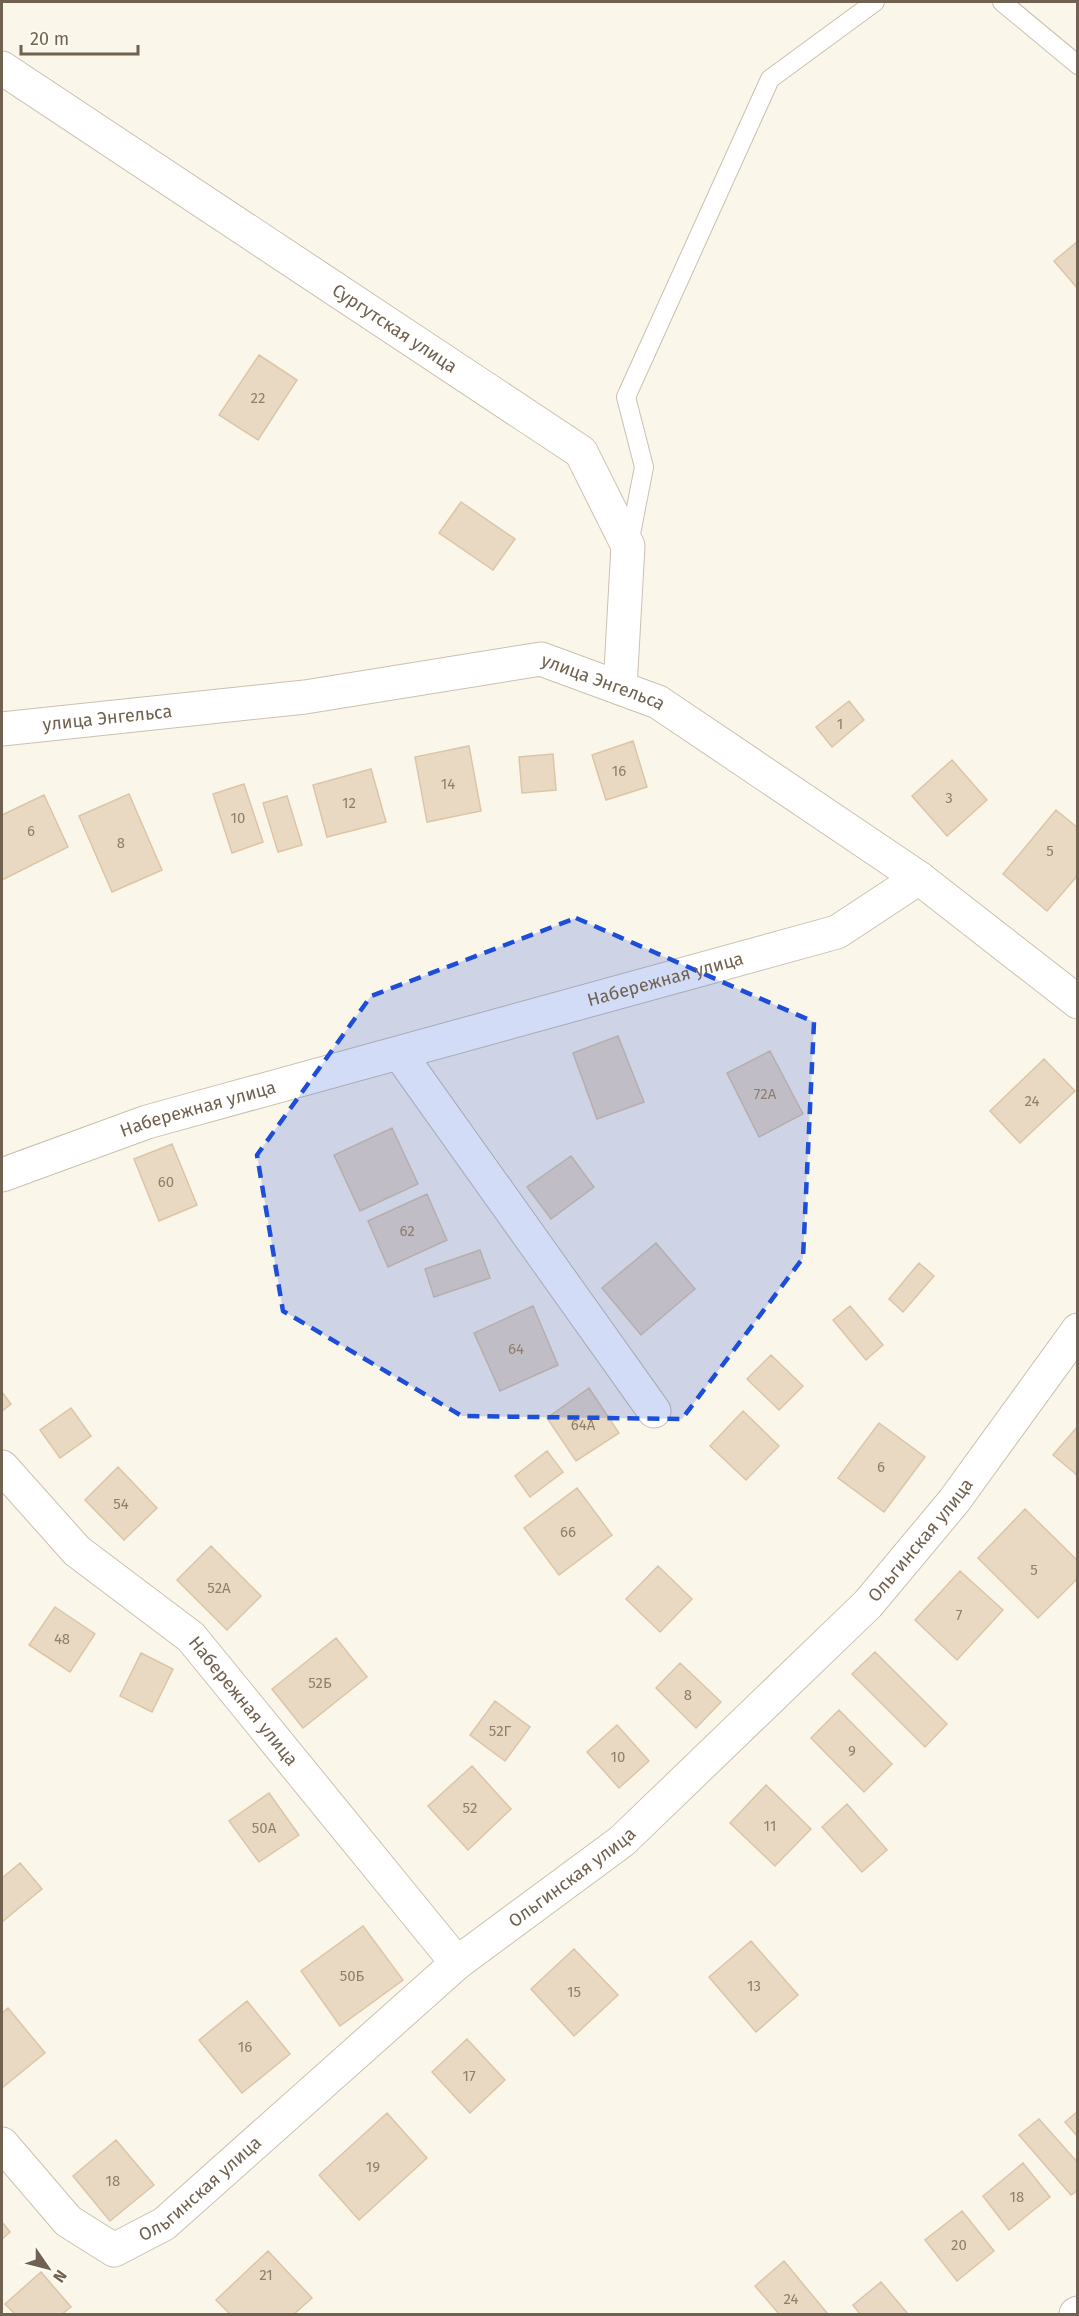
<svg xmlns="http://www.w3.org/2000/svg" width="1079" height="2316" viewBox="0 0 1079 2316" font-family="'Fira Sans',sans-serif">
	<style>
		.building { fill: #ead9c2; stroke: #dcc5a6; stroke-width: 1.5 }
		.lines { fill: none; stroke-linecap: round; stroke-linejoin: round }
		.service-casing { stroke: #cbc0b0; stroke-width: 20 }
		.minor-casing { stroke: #cbc0b0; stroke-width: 35 }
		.service { stroke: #fff; stroke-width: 18 }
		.minor { stroke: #fff; stroke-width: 33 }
		.marked { fill: #1d4ed8; fill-opacity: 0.2; stroke: #1d4ed8; stroke-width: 4.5; stroke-dasharray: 12 8; stroke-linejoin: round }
		.labels { text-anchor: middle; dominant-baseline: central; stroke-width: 6; stroke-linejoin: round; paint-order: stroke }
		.number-label { font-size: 15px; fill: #8f7f6c }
		.street-label { font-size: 18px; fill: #716150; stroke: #fdfaef }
	</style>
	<rect width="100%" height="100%" fill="#faf6e9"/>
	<path class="building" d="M1078,241v48l-24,-28z
		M259,355l38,25 -39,60 -39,-25z
		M461,502l54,37 -22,31 -54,-37z
		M849,701l15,19 -32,27 -16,-20z
		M633,741l14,46 -41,13 -14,-45z
		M469,746l12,65 -54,11 -12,-65z
		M553,754l3,36 -34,3 -3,-36z
		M952,760l35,40 -40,36 -35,-40z
		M371,769l15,53 -59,15 -14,-52z
		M244,784l19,58 -31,11 -19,-59z
		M129,794l33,76 -50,22 -33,-76z
		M44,795l24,52 -66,33v-65z
		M287,796l15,49 -24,7 -15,-49z
		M1056,810l22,18v47l-31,36 -44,-37z
		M618,1036l26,66 -47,17 -24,-66z
		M770,1051l33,63 -44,23 -32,-64z
		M1044,1059l31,32 -55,52 -30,-32z
		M392,1128l26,56 -58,27 -26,-56z
		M172,1144l25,61 -38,16 -25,-62z
		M571,1156l23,31 -43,32 -24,-32z
		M427,1194l20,46 -59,27 -20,-46z
		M656,1243l39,46 -54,46 -39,-47z
		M480,1250l10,28 -56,19 -9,-28z
		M919,1263l15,13 -31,36 -14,-13z
		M533,1306l25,59 -58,26 -26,-58z
		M850,1306l33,39 -17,15 -33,-40z
		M771,1355l32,31 -24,24 -32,-31z
		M589,1388l30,45 -43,28 -29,-43z
		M2,1392l9,12 -9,7z
		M71,1408l20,28 -31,22 -20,-28z
		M743,1411l36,35 -33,34 -36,-34z
		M879,1423l46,34 -41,55 -46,-34z
		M1078,1426v50l-25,-21z
		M547,1451l16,21 -33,25 -15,-21z
		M118,1467l39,41 -33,32 -39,-40z
		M577,1488l35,47 -53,40 -35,-47z
		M1025,1509l53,52v17l-40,40 -60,-60z
		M211,1546l50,50 -34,34 -50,-50z
		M658,1566l34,33 -32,33 -34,-33z
		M960,1571l43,39 -46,50 -42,-40z
		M55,1607l40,27 -25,38 -41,-27z
		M336,1638l31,39 -64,51 -31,-39z
		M875,1652l72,72 -22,23 -73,-73z
		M141,1653l32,16 -21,43 -32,-16z
		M680,1663l41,39 -25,26 -40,-40z
		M495,1701l35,26 -25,34 -35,-26z
		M839,1710l53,54 -28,28 -53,-54z
		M617,1725l32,36 -30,27 -32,-36z
		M472,1766l39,43 -43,41 -40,-44z
		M766,1785l45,44 -36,37 -45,-43z
		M269,1793l30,42 -40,27 -30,-41z
		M847,1804l40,46 -25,22 -40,-45z
		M20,1863l22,26 -40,33v-44z
		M363,1926l40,54 -63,46 -39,-55z
		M751,1941l47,54 -42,37 -47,-55z
		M574,1949l44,46 -44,41 -43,-47z
		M247,2001l43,53 -48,39 -43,-53z
		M8,2008l37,45 -43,35v-75z
		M467,2039l38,41 -35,33 -38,-41z
		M1078,2111v26l-13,-15z
		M387,2113l40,45 -68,62 -40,-45z
		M1039,2119l39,44v27l-7,5 -52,-60z
		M116,2140l38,45 -44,36 -37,-45z
		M1023,2163l27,34 -41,33 -26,-34z
		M962,2211l32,40 -37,30 -32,-41z
		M2,2222l8,10 -8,7z
		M268,2251l44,47 -18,16h-64l-14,-14z
		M784,2261l43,52 -3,1h-45l-24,-28z
		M41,2272l30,35 -9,7h-47l-10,-10z
		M881,2282l27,32h-48l-7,-9z"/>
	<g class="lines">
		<defs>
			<path id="service" d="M1002,2l76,63
				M629,544l15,-77 -18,-70 144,-318 105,-77"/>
			<g id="minor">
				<path id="s1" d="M2,68l579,384 47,94 -8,142"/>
				<path id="s2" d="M2,729l303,-32 236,-38 117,43 261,176 159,124"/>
				<path d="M399,1053l255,358"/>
				<path id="s3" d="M2,1175l145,-53 690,-190 82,-54"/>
				<path id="s4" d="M2,1467l75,84 114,86 266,326"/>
				<path id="s5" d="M2,2144l66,77 46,29 50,-26 293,-261 165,-122 246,-237 86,-103 124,-171"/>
				<path d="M1076,2314l2,-1"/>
			</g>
		</defs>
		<use href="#service" class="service-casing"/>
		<use href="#minor" class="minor-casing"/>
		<use href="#service" class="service"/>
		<use href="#minor" class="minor"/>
	</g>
	<path class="marked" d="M576,918l238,104 -11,236 -121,161 -220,-3 -179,-105 -26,-156 114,-159z"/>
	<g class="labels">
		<g class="number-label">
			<text x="258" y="398">22</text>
			<text x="840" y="724">1</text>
			<text x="619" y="771">16</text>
			<text x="448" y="784">14</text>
			<text x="949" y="798">3</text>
			<text x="349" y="803">12</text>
			<text x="238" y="818">10</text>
			<text x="31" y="831">6</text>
			<text x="121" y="843">8</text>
			<text x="1050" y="851">5</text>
			<text x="765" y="1094">72А</text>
			<text x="1032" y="1101">24</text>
			<text x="166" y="1182">60</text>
			<text x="407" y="1231">62</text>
			<text x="516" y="1349">64</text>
			<text x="583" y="1425">64А</text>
			<text x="881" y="1467">6</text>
			<text x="121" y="1504">54</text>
			<text x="568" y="1532">66</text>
			<text x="1034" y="1570">5</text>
			<text x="219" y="1588">52А</text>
			<text x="959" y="1615">7</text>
			<text x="62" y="1639">48</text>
			<text x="320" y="1683">52Б</text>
			<text x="688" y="1695">8</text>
			<text x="500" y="1731">52Г</text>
			<text x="852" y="1751">9</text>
			<text x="618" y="1757">10</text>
			<text x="470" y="1808">52</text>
			<text x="770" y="1826">11</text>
			<text x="264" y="1828">50А</text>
			<text x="352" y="1976">50Б</text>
			<text x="754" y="1986">13</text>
			<text x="574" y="1992">15</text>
			<text x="245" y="2047">16</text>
			<text x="469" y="2076">17</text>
			<text x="373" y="2167">19</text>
			<text x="113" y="2181">18</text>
			<text x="1017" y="2197">18</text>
			<text x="959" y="2245">20</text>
			<text x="266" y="2275">21</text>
			<text x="791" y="2299">24</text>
		</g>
		<g class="street-label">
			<text stroke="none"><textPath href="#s1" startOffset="471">Сургутская улица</textPath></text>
			<text stroke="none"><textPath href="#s2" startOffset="610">улица Энгельса</textPath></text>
			<text stroke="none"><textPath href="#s2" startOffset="106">улица Энгельса</textPath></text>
			<text stroke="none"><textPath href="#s3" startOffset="692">Набережная улица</textPath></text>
			<text stroke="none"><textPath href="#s3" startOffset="207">Набережная улица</textPath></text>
			<text stroke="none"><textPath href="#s5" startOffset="1234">Ольгинская улица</textPath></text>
			<text stroke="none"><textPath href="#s4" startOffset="338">Набережная улица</textPath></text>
			<text stroke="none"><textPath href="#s5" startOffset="748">Ольгинская улица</textPath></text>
			<text stroke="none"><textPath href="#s5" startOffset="262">Ольгинская улица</textPath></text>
		</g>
	</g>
	<rect width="1079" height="2316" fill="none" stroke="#716150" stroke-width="6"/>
	<g transform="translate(48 2268) rotate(125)" stroke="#fdfaef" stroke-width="4.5" paint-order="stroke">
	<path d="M0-4.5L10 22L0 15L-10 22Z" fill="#716150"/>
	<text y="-9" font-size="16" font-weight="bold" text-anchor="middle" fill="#716150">N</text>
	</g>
	<path d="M21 45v9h117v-9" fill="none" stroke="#716150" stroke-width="3"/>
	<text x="30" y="45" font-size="18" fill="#716150" stroke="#fdfaef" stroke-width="4.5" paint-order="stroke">20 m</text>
</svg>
